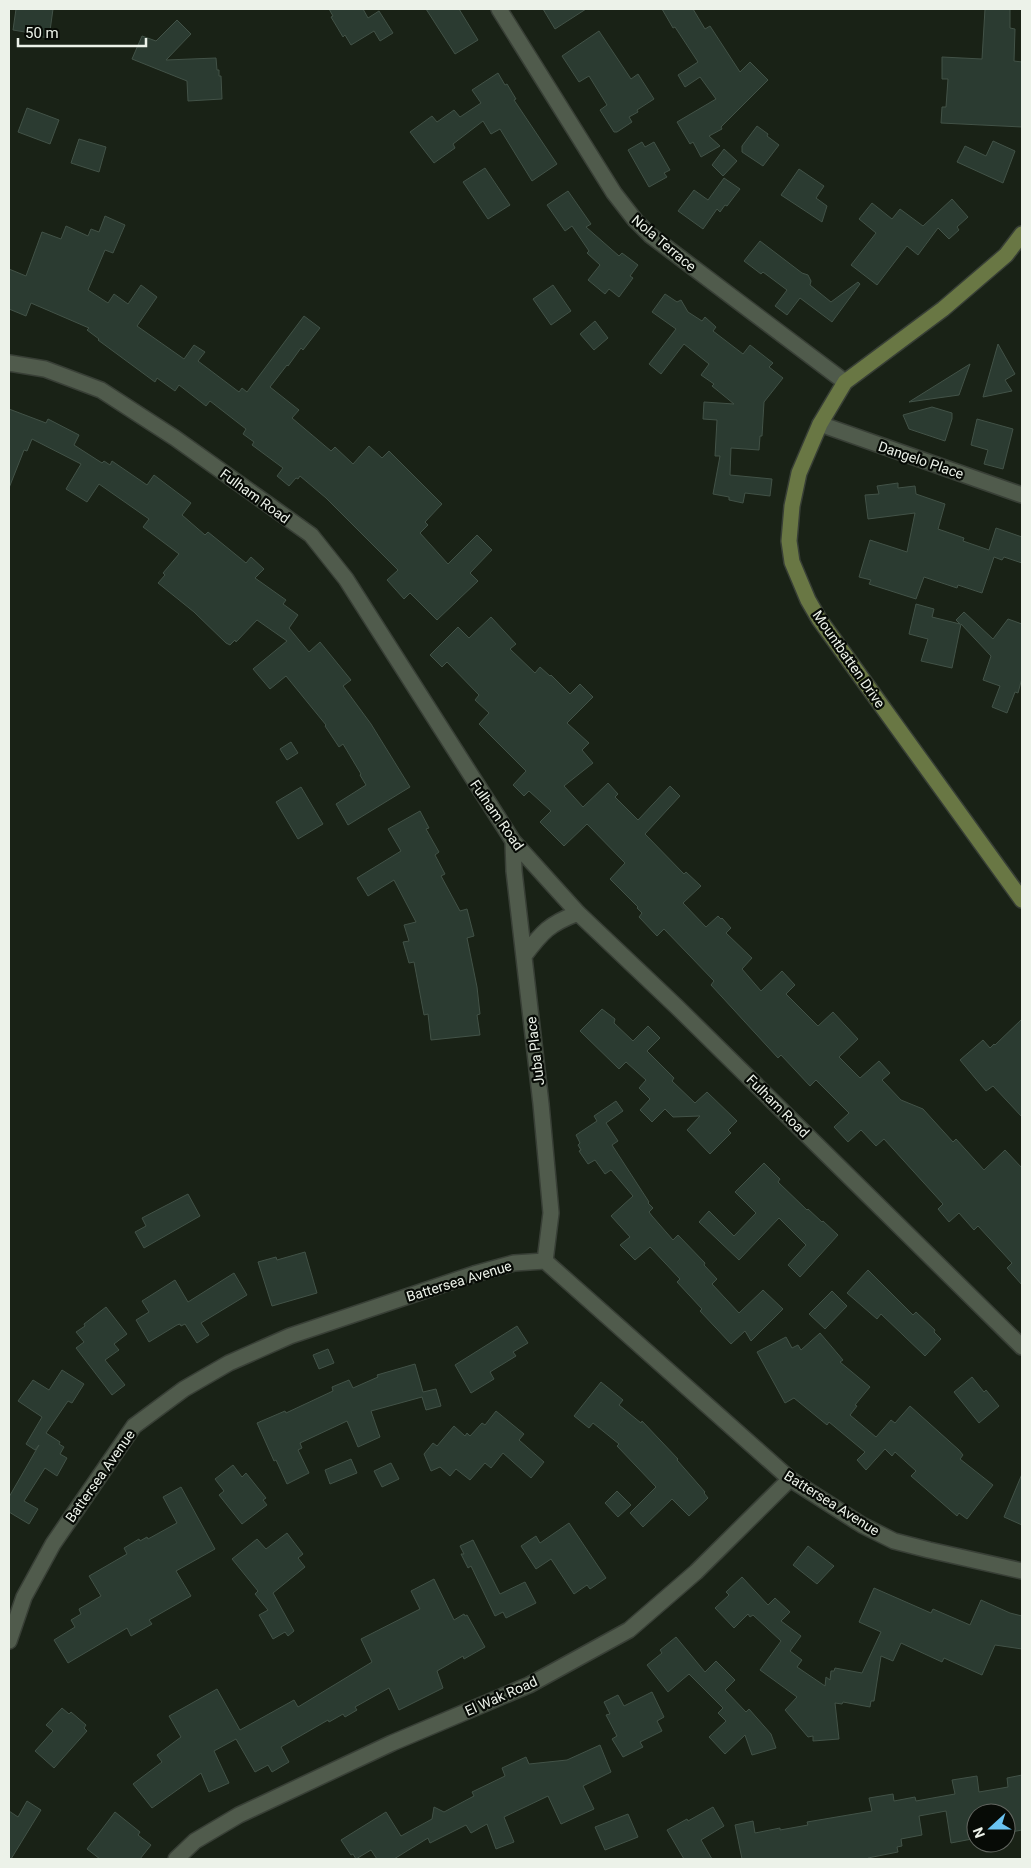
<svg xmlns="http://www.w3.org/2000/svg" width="1031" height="1868" viewBox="0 0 1031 1868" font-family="Roboto,sans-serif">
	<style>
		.building { fill: #2b3b31; stroke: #425247 }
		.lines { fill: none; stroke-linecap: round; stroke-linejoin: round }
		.street-casing { stroke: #383f36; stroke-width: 18 }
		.secondary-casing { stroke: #383f36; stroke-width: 18 }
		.street { stroke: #505b4c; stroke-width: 15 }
		.secondary { stroke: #697744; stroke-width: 15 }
		.labels { text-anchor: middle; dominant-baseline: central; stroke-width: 4.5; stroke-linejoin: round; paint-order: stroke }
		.street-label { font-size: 14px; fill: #ecf2e9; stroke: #070b06 }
	</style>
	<rect width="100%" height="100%" fill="#192216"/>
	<path class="building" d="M16,9h37l-4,29 -24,-4v-2l-12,-2z
		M329,9h34l5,9 11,-7 14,22 -13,8 -6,-10 -23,14 -6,-10 -2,2 -12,-20 2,-1z
		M426,9h33l19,31 -23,14z
		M543,9h43l-31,20z
		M662,9h31l12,20 5,-3 30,46 10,-10 18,18 -47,47 1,2 -13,7 11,10 -19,11 -8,-15 -3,2 -13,-22 39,-23 -16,-22 -15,10 -7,-12 20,-13 -23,-35 -2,1z
		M985,9h25v19l5,1 -1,32 8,1v65l-81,-4 1,-16h4l2,-28h-6v-22l40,2z
		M177,20l14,14 -25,26 50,-2 1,12h2v6h2l1,23 -34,2 -1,-20 -55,-22 10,-23 14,5z
		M599,31l32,48 7,-5 16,25 -17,11 1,2 -9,5 3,5 -15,10h-3l-14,-22 7,-5 -18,-29 -10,6 -17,-26z
		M498,73l7,12 2,-1 9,15 -2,1 43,64 -25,17 -32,-52 -9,5 -8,-13 -30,23 2,4 -21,15 -24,-31 22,-16 5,6 17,-12 6,7 21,-14 -9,-13z
		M27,108l32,12 -9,24 -32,-12z
		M757,126l11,8 -1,2 12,9 -16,21 -21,-14v-6z
		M79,139l27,8 -7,25 -28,-9z
		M993,141l22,10 -12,32 -46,-21 8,-16 21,10z
		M642,142l3,5 9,-5 16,28 -6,3 3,4 -18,10 -21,-37z
		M724,149l13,12 -14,15 -11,-11z
		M485,168l25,37 -22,14 -25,-37z
		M799,169l25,17 -8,12 11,8 -5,16 -41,-27z
		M724,178l16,11 -13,17 -2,-1 -5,7 -3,-3 -14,20 -25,-18 16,-21 14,10z
		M568,191l23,33 -5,3 33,29 3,-3 16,12 -8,11 3,2 -14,19 -10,-8 -4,5 -17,-14 12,-15 -13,-12 2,-2 -17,-25 -7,5 -18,-26z
		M952,199l16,18 -11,10 2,3 -10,9 -11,-11 -20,27 -11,-9 -30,39 -26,-20 25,-32 -17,-14 13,-16 20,16 8,-10 23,17z
		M105,216l20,9 -12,28 -8,-3 -17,40 20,13 6,-9 14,10 13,-19 16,12 -20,29 47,33 10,-14 11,7 -7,9 41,31 3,-4 5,4 57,-76 16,12 -17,22 -2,-2 -13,18 -1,-1 -17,22 29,23 -7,8 39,33 4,-4 18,17 16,-18 13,12 7,-7 53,53 -17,18 3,3 -8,8 28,31 29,-29 15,15 -22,23 8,8 -41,39 -27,-27 -6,6 -17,-19 11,-10 -72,-72 -26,-22 -2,3 -2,-1 -7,8 -12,-10 6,-8 -31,-23 2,-3 -11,-8 3,-5 -36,-28 -4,5 -27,-21 -4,6 -18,-13 -2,4 -57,-42 1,-1 -12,-9 2,-2 -58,-25 -5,13 -17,-7v-40l17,7 16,-44 19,7 5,-13 22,10 3,-7 8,3z
		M760,241l42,32 6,2 3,6 -1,4 21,17 27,-20 2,2 -28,38 -32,-24 -13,17 -12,-9 12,-16 -24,-18 -2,2 -17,-13z
		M553,285l18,26 -20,14 -18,-26z
		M665,294l12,8 4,-2 7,12 14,9 3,-4 11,10 -3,4 30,23 7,-9 23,18 -4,4 14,11 -19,24 -2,34h-2l-1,14 -28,-2 -1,27 42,4 -2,17 -25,-3 -2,10 -14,-3v-3l-16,-3 7,-38h-5l2,-36 -14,-1 1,-17 30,2 -22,-18 2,-2 -13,-9 8,-11 -25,-20 -23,30 -12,-10 27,-35 -24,-17z
		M595,321l13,17 -14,12 -14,-16z
		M998,344l17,30 -10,6 7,11 -29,6z
		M970,364l-11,31 -50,7z
		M932,407l20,6v6l-7,22 -36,-12 -6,-14z
		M9,409l37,14 2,-4 31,16 -5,10 28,18 2,-2 6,4 2,-4 35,24 7,-10 37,28 -9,12 23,20 3,-3 38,31 5,-6 13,12 -9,9 31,22 -3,4 15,11 -9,13 20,24 11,-10 31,38 -8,6 28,38 39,63 -62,38 -12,-21 30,-19 -6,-10 1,-1 -18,-30 -4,3 -14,-21 1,-1 -40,-49 -16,13 -17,-20 34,-28 -30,-21 -21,22 -1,-2 -5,5 -4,-2 -32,-31 -36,-29 7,-8 -2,-2 16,-19 -36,-27 6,-8 -50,-35 -12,18 -21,-13 15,-25 -49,-25 -5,12 -3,-1 -15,38z
		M977,419l36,10 -10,40 -19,-5 4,-14 -17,-5z
		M898,483v5l17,-2 1,8 29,10 -7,25 26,9 -1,3 26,9 7,-22 26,9v26l-18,-6 -2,3 -8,-3 -12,36 -24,-8 -1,3 -33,-11 -8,22 -47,-15 2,-4 -12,-3 11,-37 37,12 8,-39 -47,6 -3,-24 14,-1 -2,-8z
		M916,604l18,5 -2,8 28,7 -4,-4 8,-8 29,27 15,-20 14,5v54l-4,15 -3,-1 -8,21 -15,-6 8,-21 -17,-6 8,-24 -30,-32 -9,44 -31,-7 7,-22 -19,-5z
		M491,617l25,27 -6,5 25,24 5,-6 10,9 1,-1 19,19 10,-10 13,13 -26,26 22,20 -7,7 11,13 -29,23 19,21 25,-24 10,11 -3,3 23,23 32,-34 10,10 -35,38 39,40 2,-2 15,14 -18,17 23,24 12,-11 3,3 1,-1 9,10 -5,5 26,25 -10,11 19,22 21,-20 13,14 -9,9 32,32 15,-14 25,27 -19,18 21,21 19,-17 11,12 -8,7 19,20 22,9 30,33 3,-3 28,31 21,-20 17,18v117l-15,-17 5,-5 -34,-37 -4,4 -15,-17 -10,9 -11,-13 5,-5 -59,-65 -8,7 -15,-16 -13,12 -14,-15 15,-14 -33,-33 -6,6 -29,-31 -3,3 -67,-73 3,-4 -50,-52 -7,7 -18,-19 3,-4 -5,-5 1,-1 -28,-28 15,-16 -38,-39 -23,22 -24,-24 11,-11 -22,-20 -5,5 -11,-11 13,-14 -47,-47 10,-11 -14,-13 4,-5 -32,-33 -5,5 -12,-12 28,-28 11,11z
		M291,742l7,11 -11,7 -7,-11z
		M301,787l22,37 -25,15 -22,-37z
		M420,811l9,17 -3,1 13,23 -4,3 10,19 -4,2 19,35 7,-2 7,27 -7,2 10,49 3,27 -3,1 3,20 -49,5 -3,-26 -4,1 -10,-53 -5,1 -6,-21 6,-1 -5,-16 12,-3 -22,-42 -26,16 -11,-18 44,-27 -13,-22z
		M602,1009l13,10 -1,4 19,18 15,-15 12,12 -13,13 27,27 -2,3 23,22 12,-11 30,29 -9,9 3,3 -21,21 -23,-24 13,-14 -27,1 -8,-8 -13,13 -12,-12 10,-11 -11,-11 7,-8 -20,-18 -7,7 -39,-38z
		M1022,1019v98l-29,-31 -7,5 -26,-31 23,-20 7,8 4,-4 1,1z
		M616,1101l7,10 -17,12 12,18 -6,4 37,57 -1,1 5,5 -4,4 3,4 21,24 5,-5 27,28 -1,2 13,14 -5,5 27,29 24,-23 20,19 -32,32 -6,-10 -14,13 -31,-33 2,-2 -25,-27 3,-3 -30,-32 -15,13 -15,-15 10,-8 -19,-21 22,-20 -22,-26 -6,4 -10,-14 -7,4 -9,-13 2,-1 -3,-5 2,-2 -4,-8 21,-14 -3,-5z
		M764,1163l16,16 -2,3 29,28 1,-1 14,13 1,-1 15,14 -38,42 -12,-12 18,-20 -27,-27 -40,42 -40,-38 10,-11 25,25 22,-23 -21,-21z
		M188,1194l12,22 -56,32 -9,-16 11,-6 -4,-8z
		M305,1252l12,41 -45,13 -14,-44 18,-5 1,3z
		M868,1270l45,45 3,-3 19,18 -1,2 7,7 -16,17 -44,-42 -4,5 -30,-26z
		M234,1273l13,22 -46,28 8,12 -12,8 -12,-19 -4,2 -1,-2 -3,1 -28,17 -13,-22 13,-8 -7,-11 33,-21 13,22z
		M832,1291l15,15 -22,23 -16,-15z
		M106,1307l21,27 -13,10 5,6 -14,10 20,25 -13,10 -36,-47 8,-6 -8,-10 9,-6 -1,-2z
		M517,1326l11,17 -15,9 3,4 -26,16 4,7 -23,14 -16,-28z
		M820,1333l23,27 -3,2 30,25 -15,18 2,1 -7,9 26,22 15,-17 4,3 15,-17 49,44 4,5 -3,4 33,26 -26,34 -8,-6 -2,3 -46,-40 5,-5 -21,-19 -3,4 -7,-7 -19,21 -9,-10 8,-8 -36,-30 -2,3 -33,-27 -9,5 -28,-51 29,-15 6,11 6,-3 3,5z
		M328,1349l6,14 -15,6 -6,-14z
		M415,1364l8,28 13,-3 5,17 -15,4 -4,-13 -51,14 9,26 -22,10 -11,-26 -47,22 2,5 -4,2 11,23 -22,11 -11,-24 -2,1 -17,-38 28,-12 1,2 47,-22 -1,-4 17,-7 4,8 25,-11 -1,-2z
		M62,1370l22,14 -12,19 -4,-2 -22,32 14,9 -1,2 5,3 -4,7 7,4 -10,18 -12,-8 -21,33 14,8 -9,15 -20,-12v-15l30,-52 -4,5 -9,-6 16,-27 -24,-16 15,-21 16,10z
		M972,1377l12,15 2,-2 13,16 -20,17 -25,-31z
		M601,1382l22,18 -4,5 22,18 1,-2 36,38 -1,1 28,32 -1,1 4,5 -19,18 -17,-17 -29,28 -13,-14 26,-26 -39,-41 2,-2 -26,-21 -4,5 -15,-12z
		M496,1411l28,23 -5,6 25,22 -13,16 -28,-25 -12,15 -6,-5 -15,17 -14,-11 -6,7 -10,-9 -9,4 -7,-17 9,-11 4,3 17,-20 11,10 2,-3 3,3 12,-13 3,2z
		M351,1459l6,14 -27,11 -5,-14z
		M391,1463l8,16 -17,8 -8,-16z
		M233,1465l9,12 4,-4 20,25 -3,2 4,5 -25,19 -23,-29 5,-4 -9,-12z
		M1022,1474v51l-18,-8z
		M181,1487l34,62 -39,22 15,25 -42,24 3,4 -21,12 -4,-8 -59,35 -14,-23 21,-13 -4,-7 10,-6 -2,-5 22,-13 -12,-20 38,-22 -3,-6 15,-9 1,2 7,-4 1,2 29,-16 -14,-26z
		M617,1491l14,14 -13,12 -13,-14z
		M569,1523l37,55 -16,11 -3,-4 -13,9 -23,-35 -15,10 -15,-23 15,-10 4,7z
		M287,1533l16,21 -5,4 7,9 -32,26 21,38 -6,5 -3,-4 -12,7 -14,-24 9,-5 -13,-16 3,-3 -26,-32 25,-20 9,10z
		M473,1540l27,54 25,-12 11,21 -30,15 -3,-6 -8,4 -24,-50 -3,2 -7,-14h3l-4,-8z
		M808,1546l26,20 -17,18 -24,-19z
		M742,1577l26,28 7,-7 15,14 -9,9 20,15 -11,15 12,9 -5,7 28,19 1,-9 4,3 1,-9h3l1,-3 27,5 19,-41 -22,-10 15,-34 57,25 2,-4 37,16 11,-25 29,13 12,3v33l-27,-4 -13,30 -38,-17 -2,4 -41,-19 -8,18 -12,-5 -7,45h-3l-1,6 -27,-5 -1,2 -7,-1 4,36 -26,2v-5l-5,1 -23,-27 12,-13 -37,-27 21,-29 -28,-26 -3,2 -2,-3 -14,14 -19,-20 14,-13 -3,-3z
		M434,1579l20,41 10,-6 1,2 2,-1 18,32 -21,12 -1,-3 -26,15 6,17 -44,22 -10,-22 -34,19 2,3 -12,7 -2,-3 -14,8 -1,-2 -47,27 8,15 -17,10 -4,-7 -13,7 -19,-33 -22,12 15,32 -20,9 -8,-19 -49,35 -19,-24 29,-22 -5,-7 24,-18 -12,-21 48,-27 23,41 54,-30 4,7 74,-45 -11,-23 59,-30 -9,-18z
		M676,1637l29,35 11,-11 19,19 -10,10 21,22 3,-3 22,25 5,14 -24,7 -7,-20 -20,19 -16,-17 17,-16 -8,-8 5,-5 -34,-34 -21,18 -21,-27 15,-12 -2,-3z
		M652,1692l12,25 -7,4 5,10 -22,11 3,5 -20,10 -11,-18 5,-3 -11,-21 4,-1 -6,-12 14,-7 6,11z
		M62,1708l7,6 2,-2 15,13 -2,3 3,3 -33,37 -19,-17 18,-20 -7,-6z
		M600,1745l11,27 -28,14 11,23 -33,15 -13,-28 -44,21 10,25 -18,7 -9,-25 -16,9 -5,-8 -36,18 -2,-5 -34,21h-17l-6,-9 -15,9 -3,-5 -2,1 -10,-15 45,-28 15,24 31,-17 2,-12 10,5 30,-16 -2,-4 33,-16 -3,-8 24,-11 3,7 38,-4z
		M1022,1775v55l-16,3v-20h-30v4l-7,2 3,20 -21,4 -5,-32 -27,5 3,19 -21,4 1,7 -5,1 1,5 -30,6v1h-126l-7,-34 18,-4 2,12 25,-5v2l28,-5 -1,-3 65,-11 -3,-13 24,-4 1,7 21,-4 1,4 39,-7 -3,-14 25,-4 2,16 29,-5 -1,-9z
		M27,1801l14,9 -30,49h-2v-48l9,6z
		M713,1807l11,19 -23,14 11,19h-28l-17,-29 20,-11 1,2z
		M115,1812l25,20 -2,3 13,10 -11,14h-40l-13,-10z
		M628,1814l10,23 -33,13 -10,-23z"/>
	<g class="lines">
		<defs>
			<path id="street" d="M499,9l115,184 21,27 15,15 195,147
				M9,363l36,6 56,21 74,48 136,97 35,44 167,262 65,72 99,94 345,340
				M820,424l202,71
				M513,841l1,30 27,233 10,109 -6,48
				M524,956c18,-24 25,-32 54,-43
				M9,1641l15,-44 29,-53 81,-118 50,-37 45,-26 61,-27 184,-62 40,-11 31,-2 245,218 72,46 32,16 35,9 93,21
				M176,1859l19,-18 44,-26 153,-72 137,-58 100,-55 67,-58 94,-93"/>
			<path id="secondary" d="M1022,234l-16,21 -63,54 -98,73 -25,42 -21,49 -7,33 -3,35 3,21 16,38 11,19 203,281"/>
		</defs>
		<use href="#street" class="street-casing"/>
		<use href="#secondary" class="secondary-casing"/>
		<use href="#street" class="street"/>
		<use href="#secondary" class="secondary"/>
	</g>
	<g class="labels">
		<g class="street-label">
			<text transform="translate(664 243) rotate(40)">Nola Terrace</text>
			<text transform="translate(921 460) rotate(19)">Dangelo Place</text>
			<text transform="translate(255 496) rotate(36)">Fulham Road</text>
			<text transform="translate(849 659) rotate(55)">Mountbatten Drive</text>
			<text transform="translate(497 815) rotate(55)">Fulham Road</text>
			<text transform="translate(535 1051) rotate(-97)">Juba Place</text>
			<text transform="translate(778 1106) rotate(45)">Fulham Road</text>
			<text transform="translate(459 1281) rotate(-17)">Battersea Avenue</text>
			<text transform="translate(100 1476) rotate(-55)">Battersea Avenue</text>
			<text transform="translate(832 1503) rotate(32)">Battersea Avenue</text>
			<text transform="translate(501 1696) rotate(-24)">El Wak Road</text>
		</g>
	</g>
	<rect width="1031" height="1868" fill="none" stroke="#ecf2e9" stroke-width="20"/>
	<g transform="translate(991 1828) rotate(249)"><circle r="24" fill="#070b06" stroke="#636761"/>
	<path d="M0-4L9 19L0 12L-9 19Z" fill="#6ac3f1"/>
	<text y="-8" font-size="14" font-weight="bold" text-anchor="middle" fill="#ecf2e9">N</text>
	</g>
	<path d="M18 38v8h128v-8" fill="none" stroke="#ecf2e9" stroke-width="2.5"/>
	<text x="25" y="38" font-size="15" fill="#ecf2e9" stroke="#070b06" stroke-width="4" paint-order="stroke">50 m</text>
</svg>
